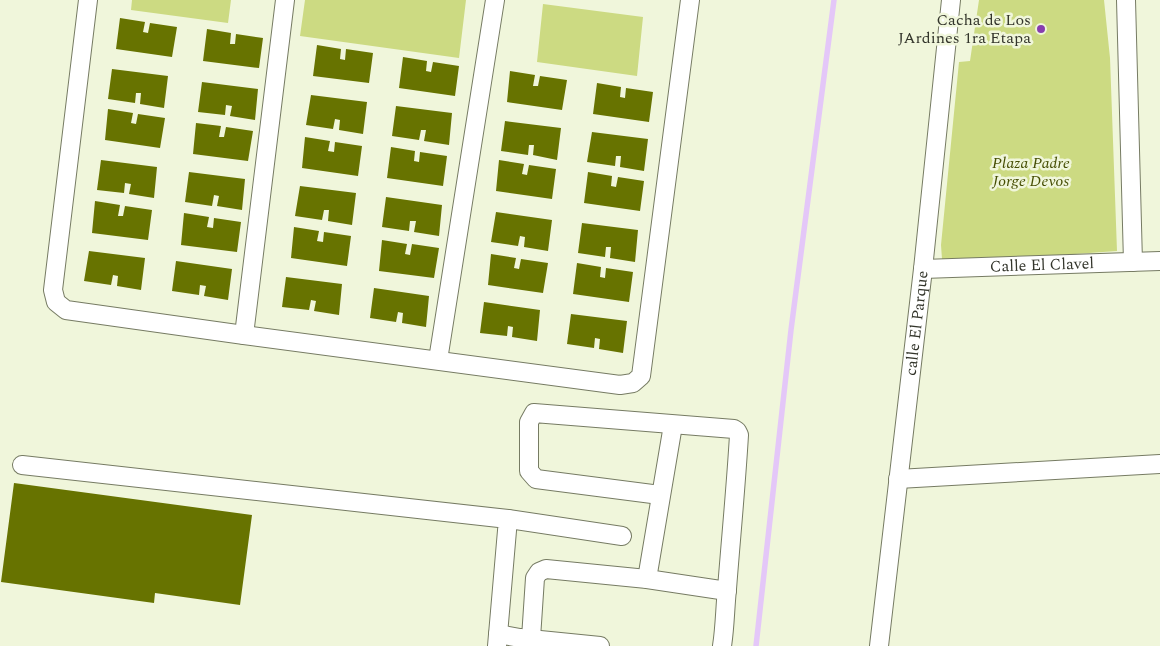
<svg xmlns="http://www.w3.org/2000/svg" width="1160" height="646" viewBox="0 0 1160 646" font-family="Spectral,serif">
	<style>
		.green { fill: #ccda82 }
		.lines { fill: none; stroke-linecap: round; stroke-linejoin: round }
		.stream { stroke: #e4c7f8; stroke-width: 5.5 }
		.building { fill: #677300 }
		.street-casing { stroke: #767b63; stroke-width: 20 }
		.street { stroke: #fff; stroke-width: 18 }
		.poi-dot { fill: #873dae; stroke: #f0f6db; stroke-width: 2 }
		.labels { text-anchor: middle; dominant-baseline: central; stroke-width: 5; stroke-linejoin: round; paint-order: stroke }
		.poi-label { font-size: 16px; fill: #33352b; stroke: #f0f6db; text-anchor: end }
		.park-label { font-size: 16px; font-style: italic; fill: #464e03; stroke: #f0f6db }
		.street-label { font-size: 16px; fill: #33352b; stroke: #f0f6db }
	</style>
	<rect width="100%" height="100%" fill="#f0f6db"/>
	<path class="green" d="M132,0h99l-3,23 -97,-13z
		M305,0h161l-7,58 -159,-22z
		M979,0h125l6,58 7,193 -168,12 -7,-4 -1,-14 18,-183 11,-1z
		M543,4l100,13 -6,59 -100,-14z"/>
	<g class="lines">
		<path class="stream" d="M756,646l35,-316 43,-330"/>
	</g>
	<path class="building" d="M120,18l25,4 -2,10 5,1 2,-10 27,4 -5,30 -56,-8z
		M207,29l24,4 -1,11h5l1,-10 27,4 -4,30 -56,-7z
		M317,45l24,4 -1,10 5,1 1,-11 27,4 -4,30 -56,-7z
		M403,57l24,4 -1,10 5,1 2,-10 26,4 -4,30 -56,-8z
		M112,69l56,7 -4,32 -24,-4 1,-11h-5l-1,10 -27,-4z
		M510,71l25,4 -2,11h5l2,-10 27,4 -5,30 -55,-8z
		M202,82l56,7 -3,31 -25,-4 2,-10 -6,-1 -1,10 -27,-3z
		M597,83l24,4 -1,10 5,1 1,-10 27,4 -4,30 -56,-8z
		M311,95l56,7 -4,32 -24,-4 1,-10 -5,-1 -2,10 -27,-4z
		M396,106l56,7 -3,32 -25,-4 2,-11h-5l-2,10 -27,-4z
		M108,109l25,4 -2,10 5,1 2,-10 27,4 -5,30 -55,-8z
		M505,121l56,7 -4,32 -24,-5 1,-10h-5l-1,10 -27,-4z
		M196,123l25,3 -2,11h5l2,-10 27,4 -5,30 -55,-7z
		M592,132l56,7 -4,32 -24,-4 1,-11h-5l-1,10 -28,-4z
		M305,137l25,4 -2,10 6,1 1,-10 27,4 -4,30 -56,-8z
		M391,147l24,4 -1,10 5,1 1,-10 27,4 -4,30 -56,-8z
		M101,160l56,7 -3,31 -25,-4 2,-10 -6,-1 -1,10 -27,-3z
		M499,160l25,4 -2,10 5,1 2,-10 27,4 -4,30 -56,-8z
		M189,172l56,7 -3,31 -25,-4 2,-10 -5,-1 -2,11 -27,-4z
		M588,172l24,4 -1,10 5,1 2,-10 26,4 -4,30 -56,-8z
		M300,186l56,7 -4,32 -24,-4 1,-11h-5l-2,10 -27,-4z
		M386,197l56,8 -3,31 -25,-4 2,-11h-6l-1,10 -27,-4z
		M95,201l25,4 -2,11h5l2,-10 27,4 -4,30 -56,-7z
		M496,212l56,8 -4,31 -24,-4 1,-10 -5,-1 -2,10 -27,-4z
		M184,213l25,4 -2,10 6,1 1,-10 27,4 -4,30 -56,-7z
		M582,223l56,7 -3,32 -25,-4 1,-11h-5l-1,10 -27,-4z
		M294,227l25,4 -2,10 6,1 1,-10 27,4 -4,30 -56,-8z
		M382,240l25,4 -2,10 5,1 2,-11 27,4 -5,30 -55,-7z
		M89,251l56,7 -4,32 -24,-4 1,-10 -5,-1 -2,10 -27,-4z
		M491,254l25,4 -2,10 5,1 2,-10 27,4 -5,30 -55,-8z
		M176,261l56,8 -4,31 -24,-4 2,-10 -6,-1 -1,10 -27,-4z
		M577,263l24,4 -1,10 5,1 1,-10 27,4 -4,30 -56,-8z
		M286,277l56,7 -3,31 -25,-4 2,-10 -5,-1 -2,10 -27,-3z
		M374,288l55,8 -3,31 -24,-4 1,-10 -5,-1 -2,10 -26,-4z
		M484,302l56,8 -3,31 -25,-4 1,-10 -5,-1 -1,10 -27,-3z
		M571,314l56,7 -4,32 -24,-4 1,-10 -5,-1 -1,10 -27,-4z
		M14,483l238,32 -12,90 -85,-12 -1,10 -153,-21z"/>
	<g class="lines">
		<defs>
			<g id="street">
				<path d="M88,0l-35,290 3,12 10,8 178,25 376,50 13,-2 8,-7 49,-376"/>
				<path d="M1126,0l7,262"/>
				<path id="s1" d="M923,269l237,-8"/>
				<path d="M244,335l41,-335"/>
				<path d="M438,360l57,-360"/>
				<path d="M22,465l486,54 -11,127"/>
				<path d="M898,479l262,-15"/>
				<path d="M660,495l-124,-16 -7,-8v-49l5,-9 200,16 3,2 2,4c-3,51 -8,102 -12,154 -2,19 -2,38 -5,57"/>
				<path d="M508,519l114,17"/>
				<path d="M647,579l26,-154"/>
				<path d="M498,634l22,4 80,8"/>
				<path d="M531,638l4,-60 4,-6 7,-3 101,10 80,12"/>
				<path id="s2" d="M879,646l44,-377 28,-269"/>
			</g>
		</defs>
		<use href="#street" class="street-casing"/>
		<use href="#street" class="street"/>
	</g>
	<circle class="poi-dot" cx="1041" cy="29" r="5"/>
	<g class="labels">
		<g class="poi-label">
			<text x="1031" y="20">Cacha de Los<tspan x="1031" dy="18">JArdines 1ra Etapa</tspan></text>
		</g>
		<g class="park-label">
			<text x="1031" y="163">Plaza Padre<tspan x="1031" dy="18">Jorge Devos</tspan></text>
		</g>
		<g class="street-label">
			<text stroke="none"><textPath href="#s1" startOffset="119">Calle El Clavel</textPath></text>
			<text stroke="none"><textPath href="#s2" startOffset="325">calle El Parque</textPath></text>
		</g>
	</g>
</svg>
